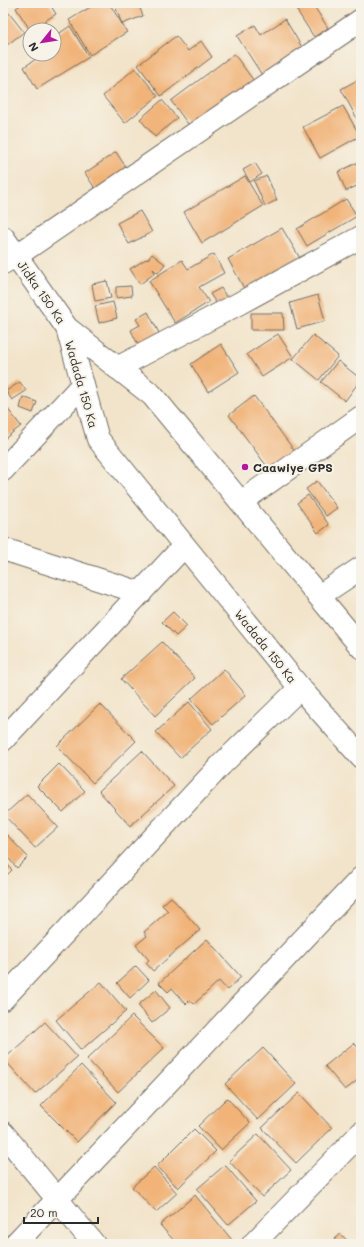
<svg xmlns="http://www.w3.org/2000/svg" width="364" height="1247" viewBox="0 0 364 1247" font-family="Mali,sans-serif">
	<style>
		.building { fill: #f1b378 }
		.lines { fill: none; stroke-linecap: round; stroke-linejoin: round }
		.street-casing { stroke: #716c63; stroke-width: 24 }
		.secondary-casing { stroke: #716c63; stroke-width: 24 }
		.street { stroke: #fff; stroke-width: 22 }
		.secondary { stroke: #fff; stroke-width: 22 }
		.poi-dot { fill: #b5179e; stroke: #f7f3e8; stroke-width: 1.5 }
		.labels { text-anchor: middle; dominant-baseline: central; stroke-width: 4; stroke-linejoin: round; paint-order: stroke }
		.street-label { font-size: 12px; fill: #2b2b2b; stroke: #f7f3e8 }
		.poi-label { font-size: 12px; font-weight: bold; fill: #2b2b2b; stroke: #f7f3e8; text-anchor: start }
	</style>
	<rect width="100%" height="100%" fill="#f7f3e8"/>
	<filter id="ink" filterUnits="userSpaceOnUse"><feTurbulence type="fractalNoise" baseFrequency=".025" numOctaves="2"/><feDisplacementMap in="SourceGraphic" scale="8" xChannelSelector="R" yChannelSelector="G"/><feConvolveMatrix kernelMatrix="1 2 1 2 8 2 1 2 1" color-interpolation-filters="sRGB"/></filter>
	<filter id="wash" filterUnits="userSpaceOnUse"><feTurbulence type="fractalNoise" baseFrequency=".012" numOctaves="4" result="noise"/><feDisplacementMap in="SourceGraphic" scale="16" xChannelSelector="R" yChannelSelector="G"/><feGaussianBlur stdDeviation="0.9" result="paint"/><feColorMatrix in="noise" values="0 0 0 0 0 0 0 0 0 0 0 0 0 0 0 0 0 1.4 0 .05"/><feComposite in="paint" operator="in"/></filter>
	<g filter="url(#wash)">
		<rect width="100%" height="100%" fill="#f2e4ca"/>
		<g id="blocks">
			<path class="building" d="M24,3h25l7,11 -26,16 -14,-22z
				M97,3h12l18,29 -37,23 -21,-35z
				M114,3h24l5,13 -21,8z
				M292,3h20l16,25 -14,9z
				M8,12l16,20 -21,16v-32z
				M285,19l18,30 -41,26 -25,-39 18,-11 6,10z
				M70,26l19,31 -52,32 -13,-22 15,-10 -1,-3h16v-17z
				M176,36l12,15 13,-10 11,16 -51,39 -23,-31z
				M234,54l20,27 -63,47 -20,-27z
				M135,68l23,28 -33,27 -22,-27z
				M361,78v48l-20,-37z
				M162,100l15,18 -22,19 -15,-18z
				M343,106l17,30 -40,22 -17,-31z
				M116,152l17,26 -31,21 -17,-26z
				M361,161v23l-15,7 -8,-19z
				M255,163l7,11 -12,8 -7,-12z
				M245,176l18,30 -61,37 -18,-31z
				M267,176l10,24 -12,6 -11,-25z
				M346,199l11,17 -50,30 -10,-17z
				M140,211l12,21 -23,12 -12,-21z
				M282,228l19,32 -55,32 -18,-33z
				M152,254l13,10 -7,9 -5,-4 2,4 -15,11 -10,-15 16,-10 1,1z
				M214,254l10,19 -25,14 10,15 -34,21 -26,-42 33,-21 6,9z
				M107,281l4,17 -16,3 -3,-17z
				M131,286l1,10 -16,2v-11z
				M221,288l7,12 -10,6 -8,-12z
				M318,295l7,26 -28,8 -7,-26z
				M113,302l4,16 -18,5 -4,-17z
				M148,312l11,21 -21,12 -7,-15 9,-5 -4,-6z
				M251,313h32l1,17h-33z
				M278,334l15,23 -31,20 -15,-23z
				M313,335l25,21 -19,24 -26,-21z
				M221,344l18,28 -31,20 -17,-28z
				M338,361l23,18 -16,22 -24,-19z
				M20,382l6,9 -14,9 -6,-9z
				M254,396l45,61 -25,19 -45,-61z
				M23,397l14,5 -4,11 -13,-5z
				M3,403l18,23 -18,14z
				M317,481l20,27 -11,8 -20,-27z
				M308,495l21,30 -11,8 -21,-30z
				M173,612l14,14 -11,10 -14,-14z
				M162,642l33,36 -40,38 -34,-37z
				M224,669l22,26 -33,29 -22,-25z
				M189,702l23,27 -32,29 -24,-26z
				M100,704l36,37 -43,42 -36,-37z
				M142,751l32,35 -44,40 -31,-35z
				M59,764l26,27 -22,21 -26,-26z
				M27,794l31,33 -23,21 -31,-33z
				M3,831l25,26 -11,11 -14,-16z
				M3,860l9,10 -9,9z
				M171,897l29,33 -47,41 -7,-8 3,-3 -13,-15 11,-9 -3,-4 24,-21 -6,-6z
				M207,939l34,38 -14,13 -8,-9 -25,23 -4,-4 -4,4 -14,-16 -4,4 -9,-9z
				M136,966l13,14 -19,18 -13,-15z
				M101,982l25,29 -45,39 -25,-30z
				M156,990l14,18 -18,15 -14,-18z
				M132,1016l32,32 -46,44 -31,-33z
				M45,1022l32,35 -42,37 -31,-35z
				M354,1043l7,8v31l-2,-3 -14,11 -20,-24z
				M263,1048l33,36 -38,36 -33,-36z
				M81,1065l35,37 -39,40 -36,-36z
				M299,1093l33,35 -36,35 -34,-35z
				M227,1098l23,25 -29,27 -23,-24z
				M194,1129l22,22 -38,37 -21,-22z
				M258,1134l33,36 -29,27 -33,-36z
				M225,1165l31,36 -28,24 -31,-36z
				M154,1167l23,26 -21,19 -24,-25z
				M195,1195l37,45 -4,4h-51l-17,-19z
				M341,1234l9,10h-21z"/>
		</g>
	</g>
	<g filter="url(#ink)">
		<use href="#blocks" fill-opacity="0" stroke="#716c63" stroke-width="1"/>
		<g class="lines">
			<defs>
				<path id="street" d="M3,263l13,-7 345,-236
					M117,368l121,-64 123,-67
					M3,470l80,-86
					M241,502l120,-85
					M3,549l138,44
					M319,596l42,-28
					M3,740l181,-194
					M3,999l218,-234 79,-77
					M3,1133l91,111
					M15,1244l346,-366
					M253,1244l108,-111"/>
				<path id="secondary" d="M3,237l64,91 85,67 209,252
					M67,328l31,111 202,249 61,69"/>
			</defs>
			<use href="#street" class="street-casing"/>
			<use href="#secondary" class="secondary-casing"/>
			<use href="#street" class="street"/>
			<use href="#secondary" class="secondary"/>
		</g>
	</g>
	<circle class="poi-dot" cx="245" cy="467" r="4"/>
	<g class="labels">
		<g class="street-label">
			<text transform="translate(42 292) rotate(55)">Jidka 150 Ka</text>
			<text transform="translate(82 384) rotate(74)">Wadada 150 Ka</text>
			<text transform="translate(266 646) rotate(51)">Wadada 150 Ka</text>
		</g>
		<g class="poi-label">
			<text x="253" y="467">Caawiye GPS</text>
		</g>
	</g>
	<rect width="364" height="1247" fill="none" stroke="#f7f3e8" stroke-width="16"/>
	<g transform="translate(42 42) rotate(240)"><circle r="19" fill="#f7f3e8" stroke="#a5a39c"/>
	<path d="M0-3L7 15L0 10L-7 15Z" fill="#b5179e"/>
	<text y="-6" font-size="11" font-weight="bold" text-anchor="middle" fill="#2b2b2b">N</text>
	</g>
	<path d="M24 1217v6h74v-6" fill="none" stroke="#2b2b2b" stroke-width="2"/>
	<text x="30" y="1217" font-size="12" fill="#2b2b2b" stroke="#f7f3e8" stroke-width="3" paint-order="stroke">20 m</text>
</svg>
